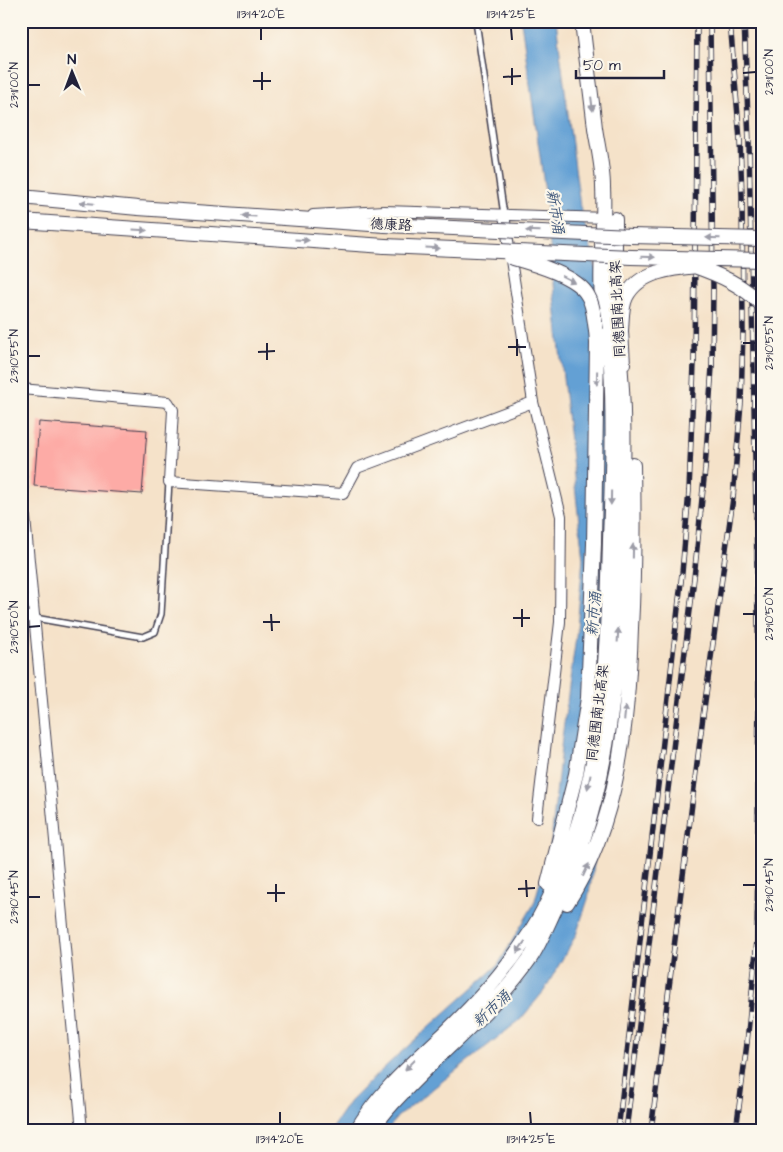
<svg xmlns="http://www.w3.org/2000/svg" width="783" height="1152" viewBox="0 0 783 1152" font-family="'Architects Daughter','LXGW WenKai TC',sans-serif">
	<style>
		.water { fill: #63a0d4; stroke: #426188 }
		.building { fill: #fdaba6 }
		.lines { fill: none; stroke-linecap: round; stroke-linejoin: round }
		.lane-casing { stroke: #423f50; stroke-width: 8 }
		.street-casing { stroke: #423f50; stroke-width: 12 }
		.secondary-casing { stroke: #423f50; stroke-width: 16 }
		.lane { stroke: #fff; stroke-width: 5 }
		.street { stroke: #fff; stroke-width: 10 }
		.secondary { stroke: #fff; stroke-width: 14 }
		.rail-casing { stroke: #22223b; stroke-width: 5.5 }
		.rail { stroke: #fbf7ec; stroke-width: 4; stroke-dasharray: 11; stroke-linecap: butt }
		.secondary-bridge-casing { stroke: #423f50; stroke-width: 16; stroke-linecap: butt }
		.secondary-bridge { stroke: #fff; stroke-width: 14 }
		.oneway { fill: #9c9ca7 }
		.ticks { fill: none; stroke: #22223b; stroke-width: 2 }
		.labels { text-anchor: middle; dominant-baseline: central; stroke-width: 4.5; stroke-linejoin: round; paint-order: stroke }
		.street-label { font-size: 14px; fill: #22223b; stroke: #fbf7ec }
		.water-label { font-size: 15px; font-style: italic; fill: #3c5478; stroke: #fbf7ec }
		.neatline { fill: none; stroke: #22223b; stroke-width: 2 }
		.ticks-label { font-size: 12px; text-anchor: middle; fill: #22223b }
	</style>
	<rect width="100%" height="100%" fill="#fbf7ec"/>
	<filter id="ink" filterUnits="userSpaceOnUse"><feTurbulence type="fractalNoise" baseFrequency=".02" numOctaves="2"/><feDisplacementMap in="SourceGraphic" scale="10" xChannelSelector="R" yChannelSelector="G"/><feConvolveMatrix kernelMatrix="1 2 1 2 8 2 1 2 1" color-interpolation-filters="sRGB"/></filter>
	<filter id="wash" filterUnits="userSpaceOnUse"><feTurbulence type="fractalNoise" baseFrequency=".0096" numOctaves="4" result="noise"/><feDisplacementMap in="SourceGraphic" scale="20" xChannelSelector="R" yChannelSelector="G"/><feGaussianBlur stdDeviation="1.12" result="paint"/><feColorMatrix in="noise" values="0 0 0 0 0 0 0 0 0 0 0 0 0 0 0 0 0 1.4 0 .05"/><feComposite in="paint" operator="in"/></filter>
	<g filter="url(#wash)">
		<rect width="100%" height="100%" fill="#f5e2c9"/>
		<path class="water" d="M521,21h35l24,185 18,70 16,227 -11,309 -15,87 -12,36 -32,56 -24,29 -123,97 -10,14h-58l21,-30 37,-36 111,-100 36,-61 17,-62 11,-104 15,-108 6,-72 -29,-262 -7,-90z"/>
		<g id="blocks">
			<path class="building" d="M39,422l108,8 -5,64 -108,-8z"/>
		</g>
	</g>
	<g filter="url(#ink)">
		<use href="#blocks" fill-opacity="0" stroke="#423f50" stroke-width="1"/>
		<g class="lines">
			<defs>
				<path id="lane" d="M476,21l28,194
					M35,618l108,19 12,-5 6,-18 8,-132"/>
				<path id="street" d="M313,215l71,-4 224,7
					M504,215l29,187 28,114 -1,106 -23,196
					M21,389l147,13 5,8 -4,72 174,12 14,-26 176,-66
					M21,475l61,656
					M21,616l14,2"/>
				<path id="secondary" d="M21,197l117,11 247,17
					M615,219v66l2,40
					M21,221l364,25
					M621,331l2,33
					M548,884l28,-110 12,-76 6,-154 3,-201 -1,-13
					M567,903c52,-80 61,-182 64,-275 3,-54 3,-108 2,-163
					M356,1131c23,-39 56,-67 88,-97 41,-39 78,-81 103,-131 57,-111 60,-241 63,-363 2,-58 4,-116 1,-174 -1,-22 -7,-43 -9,-65 -3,-38 3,-76 1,-114 0,-19 -5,-39 -8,-59 -4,-35 -9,-71 -13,-107
					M371,1131c16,-24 37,-44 57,-64 36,-35 74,-68 103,-110 9,-14 16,-31 23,-46 59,-118 65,-247 68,-377 1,-60 4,-120 -3,-180"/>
			</defs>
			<use href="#lane" class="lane-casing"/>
			<use href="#street" class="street-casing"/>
			<use href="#secondary" class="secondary-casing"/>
			<use href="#lane" class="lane"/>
			<use href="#street" class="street"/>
			<use href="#secondary" class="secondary"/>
			<defs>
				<path id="rail" d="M618,1131l45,-389 19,-169 7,-82 5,-127 3,-343
					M626,1131l68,-553 11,-109 7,-102 1,-79 -3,-267
					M651,1131l52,-415 30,-218 8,-95 2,-72 -1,-136 -2,-55 -10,-119
					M736,1131l11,-88 10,-102 1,-96 1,-173 -10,-530 -5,-121"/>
			</defs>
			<use href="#rail" class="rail-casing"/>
			<use href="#rail" class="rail"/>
			<defs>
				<path id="secondary-bridge" d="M385,225l246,11 131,3
					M385,246l246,11 131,3
					M510,257c21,6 67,18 78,39 6,10 6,23 8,34
					M694,266c26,9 49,19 68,39
					M621,331c1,-11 0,-24 5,-34 13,-26 47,-29 72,-31"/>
			</defs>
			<use href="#secondary-bridge" class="secondary-bridge-casing"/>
			<use href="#secondary-bridge" class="secondary-bridge"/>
		</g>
		<defs><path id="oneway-solid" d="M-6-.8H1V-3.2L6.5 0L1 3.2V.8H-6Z" transform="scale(1.25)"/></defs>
		<g class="oneway">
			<use href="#oneway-solid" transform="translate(592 104) rotate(83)"/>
			<use href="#oneway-solid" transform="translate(87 203) rotate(-175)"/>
			<use href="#oneway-solid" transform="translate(249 216) rotate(-176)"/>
			<use href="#oneway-solid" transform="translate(140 230) rotate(4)"/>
			<use href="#oneway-solid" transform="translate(533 231) rotate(-178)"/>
			<use href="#oneway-solid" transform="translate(713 238) rotate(-179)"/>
			<use href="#oneway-solid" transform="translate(302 240) rotate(4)"/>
			<use href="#oneway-solid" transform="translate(433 248) rotate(3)"/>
			<use href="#oneway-solid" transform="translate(648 257) rotate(1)"/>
			<use href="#oneway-solid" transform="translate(568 279) rotate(27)"/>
			<use href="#oneway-solid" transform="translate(597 378) rotate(91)"/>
			<use href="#oneway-solid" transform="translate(611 498) rotate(91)"/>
			<use href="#oneway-solid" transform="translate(633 551) rotate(-89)"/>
			<use href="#oneway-solid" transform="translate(618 635) rotate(-87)"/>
			<use href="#oneway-solid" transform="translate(625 713) rotate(-84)"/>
			<use href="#oneway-solid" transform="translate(589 782) rotate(102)"/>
			<use href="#oneway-solid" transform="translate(586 870) rotate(-65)"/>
			<use href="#oneway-solid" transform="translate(521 947) rotate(125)"/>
			<use href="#oneway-solid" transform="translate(410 1065) rotate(135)"/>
		</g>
	</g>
	<path class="ticks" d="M261,28v12M511,28l1,12M512,68v17M262,72v18M743,73l13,-1M503,77l18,-1M253,81h18M28,85h12M517,339v17M267,343v17M743,343h13M508,347h18M258,352l17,-1M28,356h12M522,609v18M271,614l1,17M743,614h13M513,618h17M263,622h17M28,627l12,-1M526,880l1,17M276,884v18M743,885h13M518,889l17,-1M267,893h18M28,897h12M280,1112v12M530,1112l1,12"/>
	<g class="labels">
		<g class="street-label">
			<text transform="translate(391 225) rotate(3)">德康路</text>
			<text transform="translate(618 309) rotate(-93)">同德围南北高架</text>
			<text transform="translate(598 713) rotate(-83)">同德围南北高架</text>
		</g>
		<g class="water-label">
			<text transform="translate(555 212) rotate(81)">新市涌</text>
			<text transform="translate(594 614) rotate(-85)">新市涌</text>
			<text transform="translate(492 1009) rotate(-43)">新市涌</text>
		</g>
	</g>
	<rect width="783" height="1152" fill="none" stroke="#fbf7ec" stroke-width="55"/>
	<g transform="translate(72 72) rotate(359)" stroke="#fbf7ec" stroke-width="4" paint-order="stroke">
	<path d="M0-4L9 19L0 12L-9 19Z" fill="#22223b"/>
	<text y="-8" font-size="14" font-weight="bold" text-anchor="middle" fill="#22223b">N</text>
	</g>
	<path d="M576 70v8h88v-8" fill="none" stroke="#22223b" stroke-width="2.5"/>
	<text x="583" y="70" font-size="15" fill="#22223b" stroke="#fbf7ec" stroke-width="4" paint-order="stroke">50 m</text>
	<rect x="28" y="28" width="728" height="1096" class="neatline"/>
	<g class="ticks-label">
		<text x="261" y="18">113°14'20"E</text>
		<text x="511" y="18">113°14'25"E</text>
		<text transform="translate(769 72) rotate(-90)" y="4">23°11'00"N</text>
		<text transform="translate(14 85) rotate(-90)" y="4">23°11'00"N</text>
		<text transform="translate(769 343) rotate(-90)" y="4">23°10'55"N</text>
		<text transform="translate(14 356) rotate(-90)" y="4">23°10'55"N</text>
		<text transform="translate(769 614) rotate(-90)" y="4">23°10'50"N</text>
		<text transform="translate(14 627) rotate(-90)" y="4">23°10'50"N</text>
		<text transform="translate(769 885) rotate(-90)" y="4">23°10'45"N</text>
		<text transform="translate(14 897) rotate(-90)" y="4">23°10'45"N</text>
		<text x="280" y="1143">113°14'20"E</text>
		<text x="531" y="1143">113°14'25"E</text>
	</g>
</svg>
